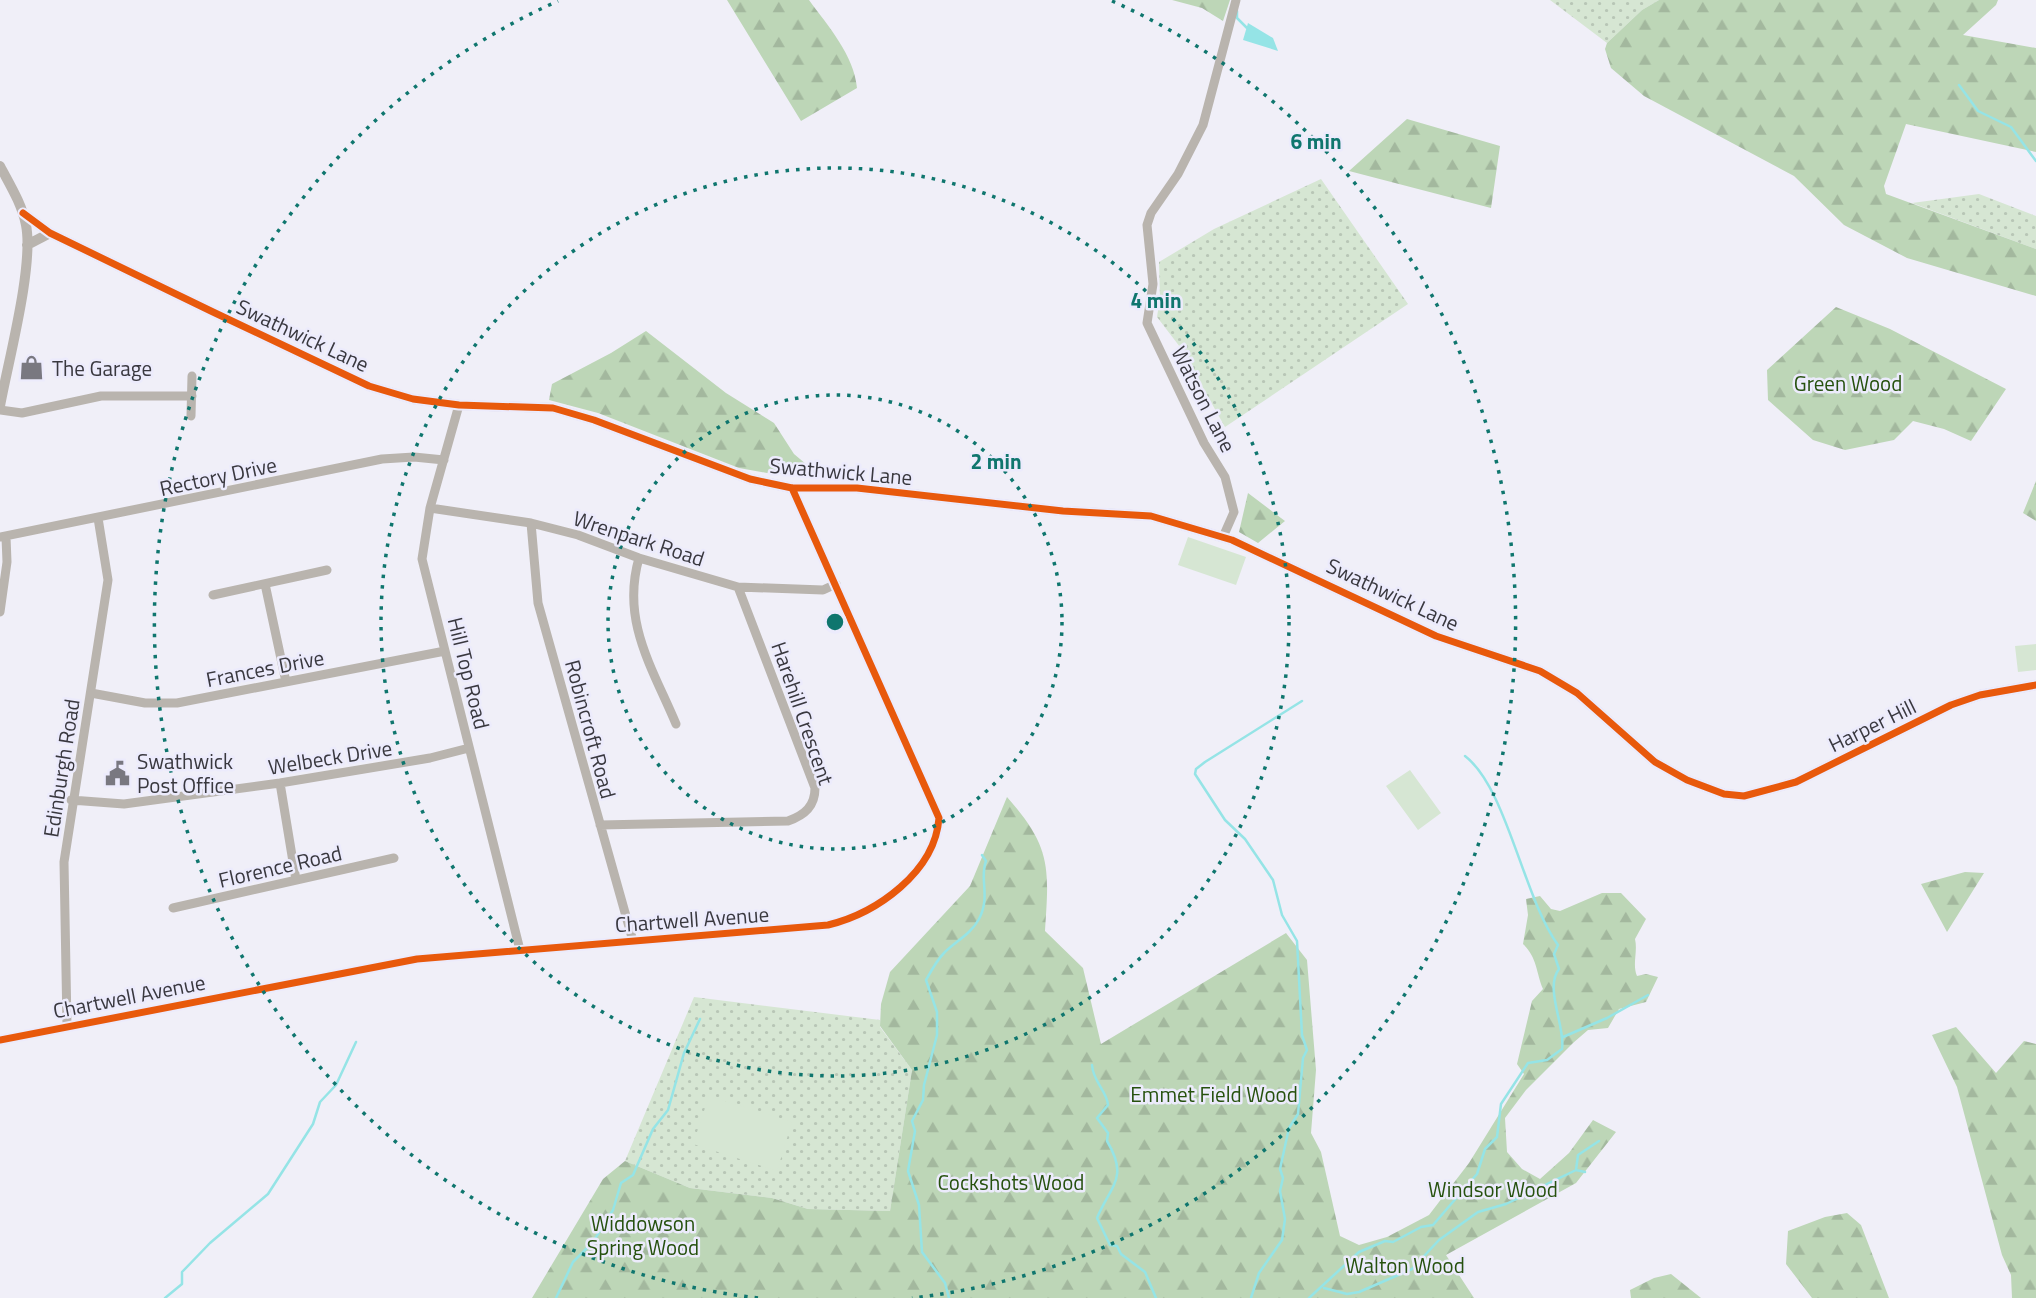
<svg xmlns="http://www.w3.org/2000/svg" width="2036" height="1298" viewBox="0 0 2036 1298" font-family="'Titillium Web',sans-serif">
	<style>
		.green { fill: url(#green-dots) }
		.forest { fill: url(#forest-firs) }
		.pitch { fill: #d6e6d3 }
		.water { fill: #95e4e6 }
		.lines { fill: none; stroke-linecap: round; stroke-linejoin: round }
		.stream { stroke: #95e4e6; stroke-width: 2.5 }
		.minor { stroke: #b9b4ae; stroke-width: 9 }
		.tertiary { stroke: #b9b4ae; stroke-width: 10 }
		.cycleway-casing { stroke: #ecebfc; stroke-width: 11 }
		.cycleway { stroke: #e8590c; stroke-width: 7 }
		.ring { fill: none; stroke: #0f766e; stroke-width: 3.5; stroke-dasharray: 3.5 7 }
		.labels { text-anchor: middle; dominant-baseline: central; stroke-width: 5; stroke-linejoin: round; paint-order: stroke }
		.street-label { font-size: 21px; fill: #39383f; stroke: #ecebfc }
		.poi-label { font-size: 21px; fill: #39383f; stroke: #ecebfc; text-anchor: start }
		.park-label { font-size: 21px; fill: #26510e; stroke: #ecebfc }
		.centre { fill: #0f766e; stroke: #ecebfc; stroke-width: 3.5 }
		.ring-label { font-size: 21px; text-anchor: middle; font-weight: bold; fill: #0f766e; stroke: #ecebfc; stroke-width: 5; stroke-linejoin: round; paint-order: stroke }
	</style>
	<defs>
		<pattern id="green-dots" width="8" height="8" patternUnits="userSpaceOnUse" patternTransform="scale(1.75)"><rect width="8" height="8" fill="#d6e6d3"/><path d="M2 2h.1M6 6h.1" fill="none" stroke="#b8c6b6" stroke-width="1.8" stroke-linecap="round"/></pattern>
		<pattern id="forest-firs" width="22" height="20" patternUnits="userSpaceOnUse" patternTransform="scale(1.75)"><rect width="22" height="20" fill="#bdd6b7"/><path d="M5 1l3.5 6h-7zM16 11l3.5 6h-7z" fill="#a3b89e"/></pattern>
	</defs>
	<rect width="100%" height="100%" fill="#f0eff8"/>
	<path class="green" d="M1550,0h109l-17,10 -35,33z
		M1321,179l87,125 -183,123 -45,-80 -23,-30 3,-19 -1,-36 55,-33z
		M1979,194l57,22v33l-124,-46z
		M694,997l186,23v7l32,43 -22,141 -82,-2 -36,-11 -82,-10 -65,-27z"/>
	<path class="forest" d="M727,0h82c19,26 45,55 48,88l-56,33z
		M1172,0h58l-7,21 -21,-13z
		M1659,0h339l-2,5 -33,30 73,13v104l-130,-28 -22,62 2,8 150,55v47l-129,-38 -63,-33 -50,-49 -150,-80 -33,-28 -6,-19 2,-6 35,-33z
		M1407,119l93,27 -9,62 -142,-37z
		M1836,307l54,22 116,60 -35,52 -27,-12 -31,-8 -19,19 -49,10 -32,-10 -45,-40 -1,-30z
		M646,331l80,62 48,30 20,31 25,21 -52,-2 -28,-5 -141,-55 -49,-13 3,-16 59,-31z
		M2036,481v40l-13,-8z
		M1248,493l37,28 -27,22 -19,-11z
		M1007,797c45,51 42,71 38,134l38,37 18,76 185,-111 21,27 9,110 -5,63 10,19 19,84 19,9 28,-8 42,-22 40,-52 55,-89 -7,-10 15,-63 11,-12c-7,-17 -6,-32 -20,-45l5,-29 -2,-16 14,-3 11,13 9,2 42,-18h19l25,26 -11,20c3,13 -3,25 2,37l9,-2 12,3 -12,25 -27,7 -11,19 -20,2 -15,13 -47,47 -21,28 2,34 15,17 18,10 29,-26 24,-33 23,12 -40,51 -130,72 28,43h-942l71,-119 22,-18 65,27 82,10 36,11 82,2 22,-141 -32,-44 1,-22 9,-32 80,-86z
		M1965,872l19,1 -37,59 -26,-48z
		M1956,1027l40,46 28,-32 12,3v254h-24l-1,-23 -9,-20 -45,-168 -25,-52z
		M1847,1213l14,12 28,73h-77l-26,-34 2,-33 37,-14z
		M1671,1274l30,24h-70l-1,-8 24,-12z"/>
	<path class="pitch" d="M1188,537l58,20 -10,28 -58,-20z
		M2036,644v26l-18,2 -3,-26z
		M1410,770l31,43 -23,17 -32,-44z
		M709,1096l83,26 -15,49 -84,-27z"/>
	<path class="water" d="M1248,23l25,15 5,13 -35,-11z"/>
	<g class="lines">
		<path class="stream" d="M1237,11v7l10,10
			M1959,85l19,26 33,16 25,34
			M1563,1037l44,-19 41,-23
			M1092,1065c1,17 15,26 16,40l-11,13 11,15 -1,8c22,37 4,44 -10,77l13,27 7,1 4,8 24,18 11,26
			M1576,1170l9,2
			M1324,1288l23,6 12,-2 53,-23 27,-29 39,-28 28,-8 70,-34 2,-15 21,-14
			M165,1298l17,-14v-12l28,-29 58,-49 45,-70 7,-22 16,-17 20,-43
			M556,1298l17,-36 20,-20 20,-32 8,-27 12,-8 20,-46 15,-19 16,-57 16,-34
			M949,1298l-4,-15 -23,-31 -3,-47 -11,-34 7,-40 -3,-10 11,-21 1,-15 13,-50v-23l-11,-32c5,-9 11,-20 18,-27 12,-12 27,-19 35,-34 12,-23 0,-40 7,-58l-4,-6
			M1251,1298l8,-25 23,-33 3,-21 -5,-28 3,-13 -3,-9 9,-41 9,-14 5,-56 4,-8 -5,-15 -5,-94 -15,-26 -9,-35 -28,-41 -20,-19 -30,-46 1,-5 9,-7 97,-61
			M1309,1298l50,-46 26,-11 8,1 28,-15 12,-2 44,-51 8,-25 12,-12 4,-33 27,-41 19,-3 15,-11c4,-21 -18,-61 -3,-80l-5,-15 4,-9c-35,-48 -51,-157 -93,-189"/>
		<path class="minor" d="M459,405l-29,103 -8,51 98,391
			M0,410l22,3 79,-17h91
			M191,416l1,-40
			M430,508l101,15 47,12 61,23 99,29 85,3 13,-6
			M531,523l7,80 95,338
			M0,537l382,-78 32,-2 30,3
			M1223,537l11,-25 -9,-35 -21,-34 -57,-120 6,-39 -6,-59 4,-12 27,-39 25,-49 33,-125
			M639,558c-18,63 13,109 37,166
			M265,584l21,98
			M213,595l114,-25
			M0,612l7,-50 -1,-25
			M91,693l54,10h32l268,-52
			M280,783l16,97
			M71,800l53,4 156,-21 150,-25 39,-10
			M600,825l188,-4c17,-6 27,-15 27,-33l-77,-201
			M173,908l221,-50
			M67,1025l-3,-163 44,-282 -10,-62
			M0,1040l417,-81 411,-34c49,-12 107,-53 111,-107l-147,-330"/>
		<path class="tertiary" d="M0,166c10,19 22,38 26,59 8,41 -18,137 -26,181
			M23,213l27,20 163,79 156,74 44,13 46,6 94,3 41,12 156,59 42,9h65l206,23 88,5 81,24 204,96 104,35 37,22 78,69 32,18 37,14 20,2 52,-14 155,-77 29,-10 56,-10
			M27,245l23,-12"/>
		<defs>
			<path id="cycleway" d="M23,213l27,20 163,79 156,74 44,13 46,6 94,3 41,12 156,59 42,9h65l206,23 88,5 81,24 204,96 104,35 37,22 78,69 32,18 37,14 20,2 52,-14 155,-77 29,-10 56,-10
				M0,1040l417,-81 411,-34c49,-12 107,-53 111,-107l-147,-330"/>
		</defs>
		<use href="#cycleway" class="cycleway-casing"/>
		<use href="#cycleway" class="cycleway"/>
	</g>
	<g class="ring">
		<circle cx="835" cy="622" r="227"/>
		<circle cx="835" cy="622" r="454"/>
		<path d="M758 1298A680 680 0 0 1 558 1M1112 1A680 680 0 0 1 912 1298"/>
	</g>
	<defs>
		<symbol id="shop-bare" viewBox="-9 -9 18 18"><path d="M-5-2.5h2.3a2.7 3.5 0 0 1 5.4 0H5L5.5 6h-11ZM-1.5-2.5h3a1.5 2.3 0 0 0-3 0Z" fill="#797880" stroke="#ecebfc" stroke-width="2.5" paint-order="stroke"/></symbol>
		<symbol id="civic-bare" viewBox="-9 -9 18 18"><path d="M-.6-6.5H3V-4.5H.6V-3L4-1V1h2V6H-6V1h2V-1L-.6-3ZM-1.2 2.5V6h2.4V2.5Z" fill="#797880" stroke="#ecebfc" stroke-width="2.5" paint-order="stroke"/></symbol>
	</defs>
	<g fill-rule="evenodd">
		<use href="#shop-bare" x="14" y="350" width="35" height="35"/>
		<use href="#civic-bare" x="100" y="756" width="35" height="35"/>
	</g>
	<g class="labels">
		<g class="street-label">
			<text transform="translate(303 335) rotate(25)">Swathwick Lane</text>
			<text transform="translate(1204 399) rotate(63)">Watson Lane</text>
			<text transform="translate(841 471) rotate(5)">Swathwick Lane</text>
			<text transform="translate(218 476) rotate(-12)">Rectory Drive</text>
			<text transform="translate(639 538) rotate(18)">Wrenpark Road</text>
			<text transform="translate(1393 594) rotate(25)">Swathwick Lane</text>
			<text transform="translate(265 668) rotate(-11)">Frances Drive</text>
			<text transform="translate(469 673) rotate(76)">Hill Top Road</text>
			<text transform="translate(803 713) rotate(71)">Harehill Crescent</text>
			<text transform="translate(1872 725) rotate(-26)">Harper Hill</text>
			<text transform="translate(591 729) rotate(75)">Robincroft Road</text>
			<text transform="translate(330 757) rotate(-9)">Welbeck Drive</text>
			<text transform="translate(61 768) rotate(-81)">Edinburgh Road</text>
			<text transform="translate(280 866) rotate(-13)">Florence Road</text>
			<text transform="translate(692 919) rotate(-4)">Chartwell Avenue</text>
			<text transform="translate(129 996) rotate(-11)">Chartwell Avenue</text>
		</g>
		<g class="poi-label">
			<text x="52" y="368">The Garage</text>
			<text x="137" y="761">Swathwick<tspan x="137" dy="24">Post Office</tspan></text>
		</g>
		<g class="park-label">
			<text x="1848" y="383">Green Wood</text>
			<text x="1214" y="1094">Emmet Field Wood</text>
			<text x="1011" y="1182">Cockshots Wood</text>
			<text x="1493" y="1189">Windsor Wood</text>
			<text x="643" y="1223">Widdowson<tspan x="643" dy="24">Spring Wood</tspan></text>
			<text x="1405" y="1265">Walton Wood</text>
		</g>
	</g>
	<circle cx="835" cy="622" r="10" class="centre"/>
	<g class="ring-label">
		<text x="1316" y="149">6 min</text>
		<text x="1156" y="308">4 min</text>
		<text x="996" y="469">2 min</text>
	</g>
</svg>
